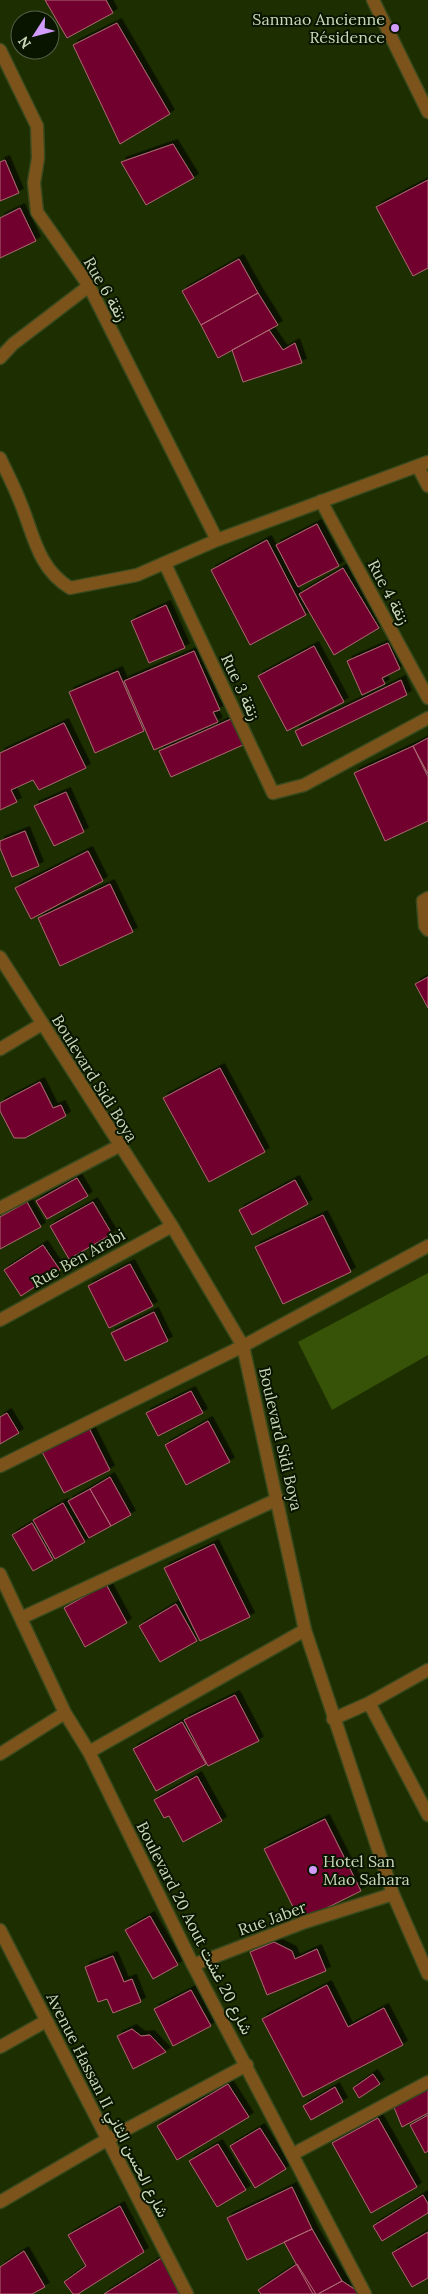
<svg xmlns="http://www.w3.org/2000/svg" width="428" height="2294" viewBox="0 0 428 2294" font-family="Lora,Vazirmatn,serif">
	<style>
		.green { fill: #375307 }
		.building { fill: #71062d; stroke: #ae6773; filter: url(#shadow) }
		.lines { fill: none; stroke-linecap: round; stroke-linejoin: round }
		.service-casing { stroke: #384a1d; stroke-width: 15 }
		.minor-casing { stroke: #384a1d; stroke-width: 15 }
		.tertiary-casing { stroke: #384a1d; stroke-width: 15 }
		.service { stroke: #7d531c; stroke-width: 12 }
		.minor { stroke: #7d531c; stroke-width: 12 }
		.tertiary { stroke: #7d531c; stroke-width: 12 }
		.poi-dot { fill: #d29cfd; stroke: #0a1500; stroke-width: 2 }
		.labels { text-anchor: middle; dominant-baseline: central; stroke-width: 4; stroke-linejoin: round; paint-order: stroke }
		.poi-label { font-size: 16px; fill: #c8d7b8; stroke: #0a1500; text-anchor: end }
		.street-label { font-size: 16px; fill: #c8d7b8; stroke: #0a1500 }
	</style>
	<defs>
		<filter id="shadow"><feDropShadow dx="4.5" dy="-4.5" stdDeviation="0" flood-color="#0009"/></filter>
	</defs>
	<rect width="100%" height="100%" fill="#1d2f00"/>
	<path class="green" d="M428,1273v82l-96,55 -34,-68z"/>
	<path class="building" d="M45,0h61l7,13 -46,25z
		M117,23l53,91 -50,30 -47,-99z
		M173,144l21,34 -48,27 -25,-43z
		M5,160l14,33 -19,8v-39z
		M428,180v88l-15,8 -37,-69z
		M20,208l16,33 -36,17v-40z
		M239,259l19,34 -57,32 -19,-34z
		M258,293l20,32 -60,33 -17,-33z
		M269,330l14,20 12,-7 7,20 -59,19 -11,-32z
		M317,524l22,42 -41,21 -22,-42z
		M267,540l39,75 -56,30 -39,-75z
		M343,568l36,60 -45,27 -35,-61z
		M166,605l19,43 -36,15 -18,-42z
		M388,643l12,26 -18,9 3,6 -23,11 -15,-34z
		M314,646l30,56 -57,29 -29,-55z
		M194,651l26,59 -7,2 5,10 -64,28 -30,-69z
		M118,671l26,60 -49,22 -26,-61z
		M401,680l6,15 -105,51 -7,-15z
		M231,719l12,26 -72,32 -12,-26z
		M64,723l22,45 -47,22 -6,-10 -22,10 6,12 -17,8v-57z
		M428,738v36l-15,-28z
		M413,746l15,31v44l-43,20 -31,-68z
		M66,792l18,40 -30,14 -20,-40z
		M25,831l14,35 -27,11 -12,-29v-7z
		M88,851l15,30 -72,38 -16,-31z
		M110,884l23,48 -73,34 -22,-48z
		M428,977v31l-13,-24z
		M220,1068l45,84 -56,30 -46,-84z
		M40,1082l13,26 8,-3 5,11 -41,22h-11l-14,-27v-8z
		M77,1178l11,18 -41,23 -11,-18z
		M295,1180l13,24 -56,31 -13,-25z
		M27,1202l14,25 -41,22v-32z
		M93,1202l19,32 -43,25 -19,-33z
		M323,1215l28,57 -68,32 -28,-57z
		M43,1245l17,25 -39,26 -17,-26z
		M130,1264l23,42 -44,22 -21,-42z
		M154,1312l14,29 -43,20 -14,-28z
		M191,1391l12,22 -45,23 -12,-23z
		M7,1413l12,20 -19,11v-27z
		M208,1421l22,41 -44,23 -21,-40z
		M89,1428l21,42 -46,23 -22,-41z
		M110,1477l21,38 -20,11 -21,-37z
		M90,1489l21,37 -22,12 -21,-37z
		M63,1503l22,39 -30,17 -22,-39z
		M32,1523l21,37 -20,11 -21,-36z
		M214,1544l36,73 -50,24 -36,-73z
		M106,1584l21,39 -42,24 -21,-39z
		M176,1604l21,37 -37,21 -21,-36z
		M235,1695l24,46 -51,25 -24,-46z
		M182,1722l24,42 -50,27 -23,-42z
		M197,1776l25,45 -39,21 -14,-26 -5,2 -10,-18z
		M325,1819l36,72 -61,30 -36,-72z
		M150,1916l28,49 -25,14 -28,-49z
		M274,1942l18,9 3,8 22,-10 9,22 -59,24 -17,-43z
		M113,1956l11,26 8,-3 9,23 -28,11 -6,-14 -9,3 -13,-35z
		M327,1985l21,42 36,-19 19,37 -100,52 -41,-78z
		M191,1990l20,36 -38,20 -19,-37z
		M132,2029l9,7 9,-1 16,17 -33,17 -16,-33z
		M373,2074l7,10 -21,14 -6,-10z
		M228,2084l21,33 -72,43 -20,-34z
		M428,2085v28l-26,14 -9,-22z
		M335,2087l8,15 -32,18 -8,-14z
		M428,2115v36l-3,2 -15,-28z
		M378,2118l39,69 -46,26 -39,-70z
		M260,2128l26,41 -31,19 -25,-42z
		M218,2144l28,46 -29,17 -28,-46z
		M292,2187l20,42 -65,31 -20,-42z
		M423,2195l5,9v9l-46,28 -9,-15z
		M120,2206l24,46 -66,42h-5l-9,-12 22,-16 -18,-31z
		M312,2229l30,52 -24,13h-5l-29,-52z
		M428,2232v46l-16,9 -20,-34z
		M24,2251l21,36 -13,7h-32v-27z
		M163,2257l16,37h-75z
		M297,2264l19,30h-55l-3,-4z
		M342,2281l14,9 2,4h-40z"/>
	<g class="lines">
		<defs>
			<path id="service" d="M428,1670l-59,33 59,112
				M333,1719l36,-16"/>
			<path id="minor" d="M373,0l55,112
				M0,50l37,76 1,32 -4,25 3,29 52,74 128,254
				M0,358l13,-14 76,-58
				M0,458c7,15 15,30 21,46 13,32 17,64 49,84l67,-13 80,-35 211,-78
				M418,467l10,19
				M321,501l107,197
				M165,564l108,229 31,-8 124,-67
				M428,898l-5,3 2,25 3,4
				M0,957l172,269 71,120 62,284 88,264 35,80
				M0,1049l42,-25
				M0,1208l119,-62
				M0,1320l172,-94
				M0,1466l243,-120 185,-100
				M0,1574l65,139 24,39 104,213 172,329
				M21,1618l257,-119
				M89,1752l216,-122
				M0,1754l65,-41
				M193,1965l112,-43 88,-28
				M0,2047l46,-26
				M293,2154l135,-72
				M0,2202l108,-63 139,-74"/>
			<path id="tertiary" d="M0,1930l187,364"/>
		</defs>
		<use href="#service" class="service-casing"/>
		<use href="#minor" class="minor-casing"/>
		<use href="#tertiary" class="tertiary-casing"/>
		<use href="#service" class="service"/>
		<use href="#minor" class="minor"/>
		<use href="#tertiary" class="tertiary"/>
	</g>
	<g class="poi-dot">
		<circle cx="395" cy="28" r="5"/>
		<circle cx="313" cy="1870" r="5"/>
	</g>
	<g class="labels">
		<g class="poi-label">
			<text x="385" y="19">Sanmao Ancienne<tspan x="385" dy="18">Résidence</tspan></text>
			<text x="323" y="1861" text-anchor="start">Hotel San<tspan x="323" dy="18">Mao Sahara</tspan></text>
		</g>
		<g class="street-label">
			<text transform="translate(106 289) rotate(60)">Rue 6 زنقة</text>
			<text transform="translate(389 592) rotate(62)">Rue 4 زنقة</text>
			<text transform="translate(241 687) rotate(65)">Rue 3 زنقة</text>
			<text transform="translate(95 1078) rotate(58)">Boulevard Sidi Boya</text>
			<text transform="translate(78 1258) rotate(-29)">Rue Ben Arabi</text>
			<text transform="translate(281 1439) rotate(77)">Boulevard Sidi Boya</text>
			<text transform="translate(272 1918) rotate(-20)">Rue Jaber</text>
			<text transform="translate(195 1928) rotate(63)">Boulevard 20 Aout شارع 20 غشت</text>
			<text transform="translate(108 2105) rotate(63)">Avenue Hassan II شارع الحسن الثاني</text>
		</g>
	</g>
	<g transform="translate(35 35) rotate(234)"><circle r="24" fill="#0a1500" stroke="#56634a"/>
	<path d="M0-4L9 19L0 12L-9 19Z" fill="#d29cfd"/>
	<text y="-8" font-size="14" font-weight="bold" text-anchor="middle" fill="#c8d7b8">N</text>
	</g>
</svg>
